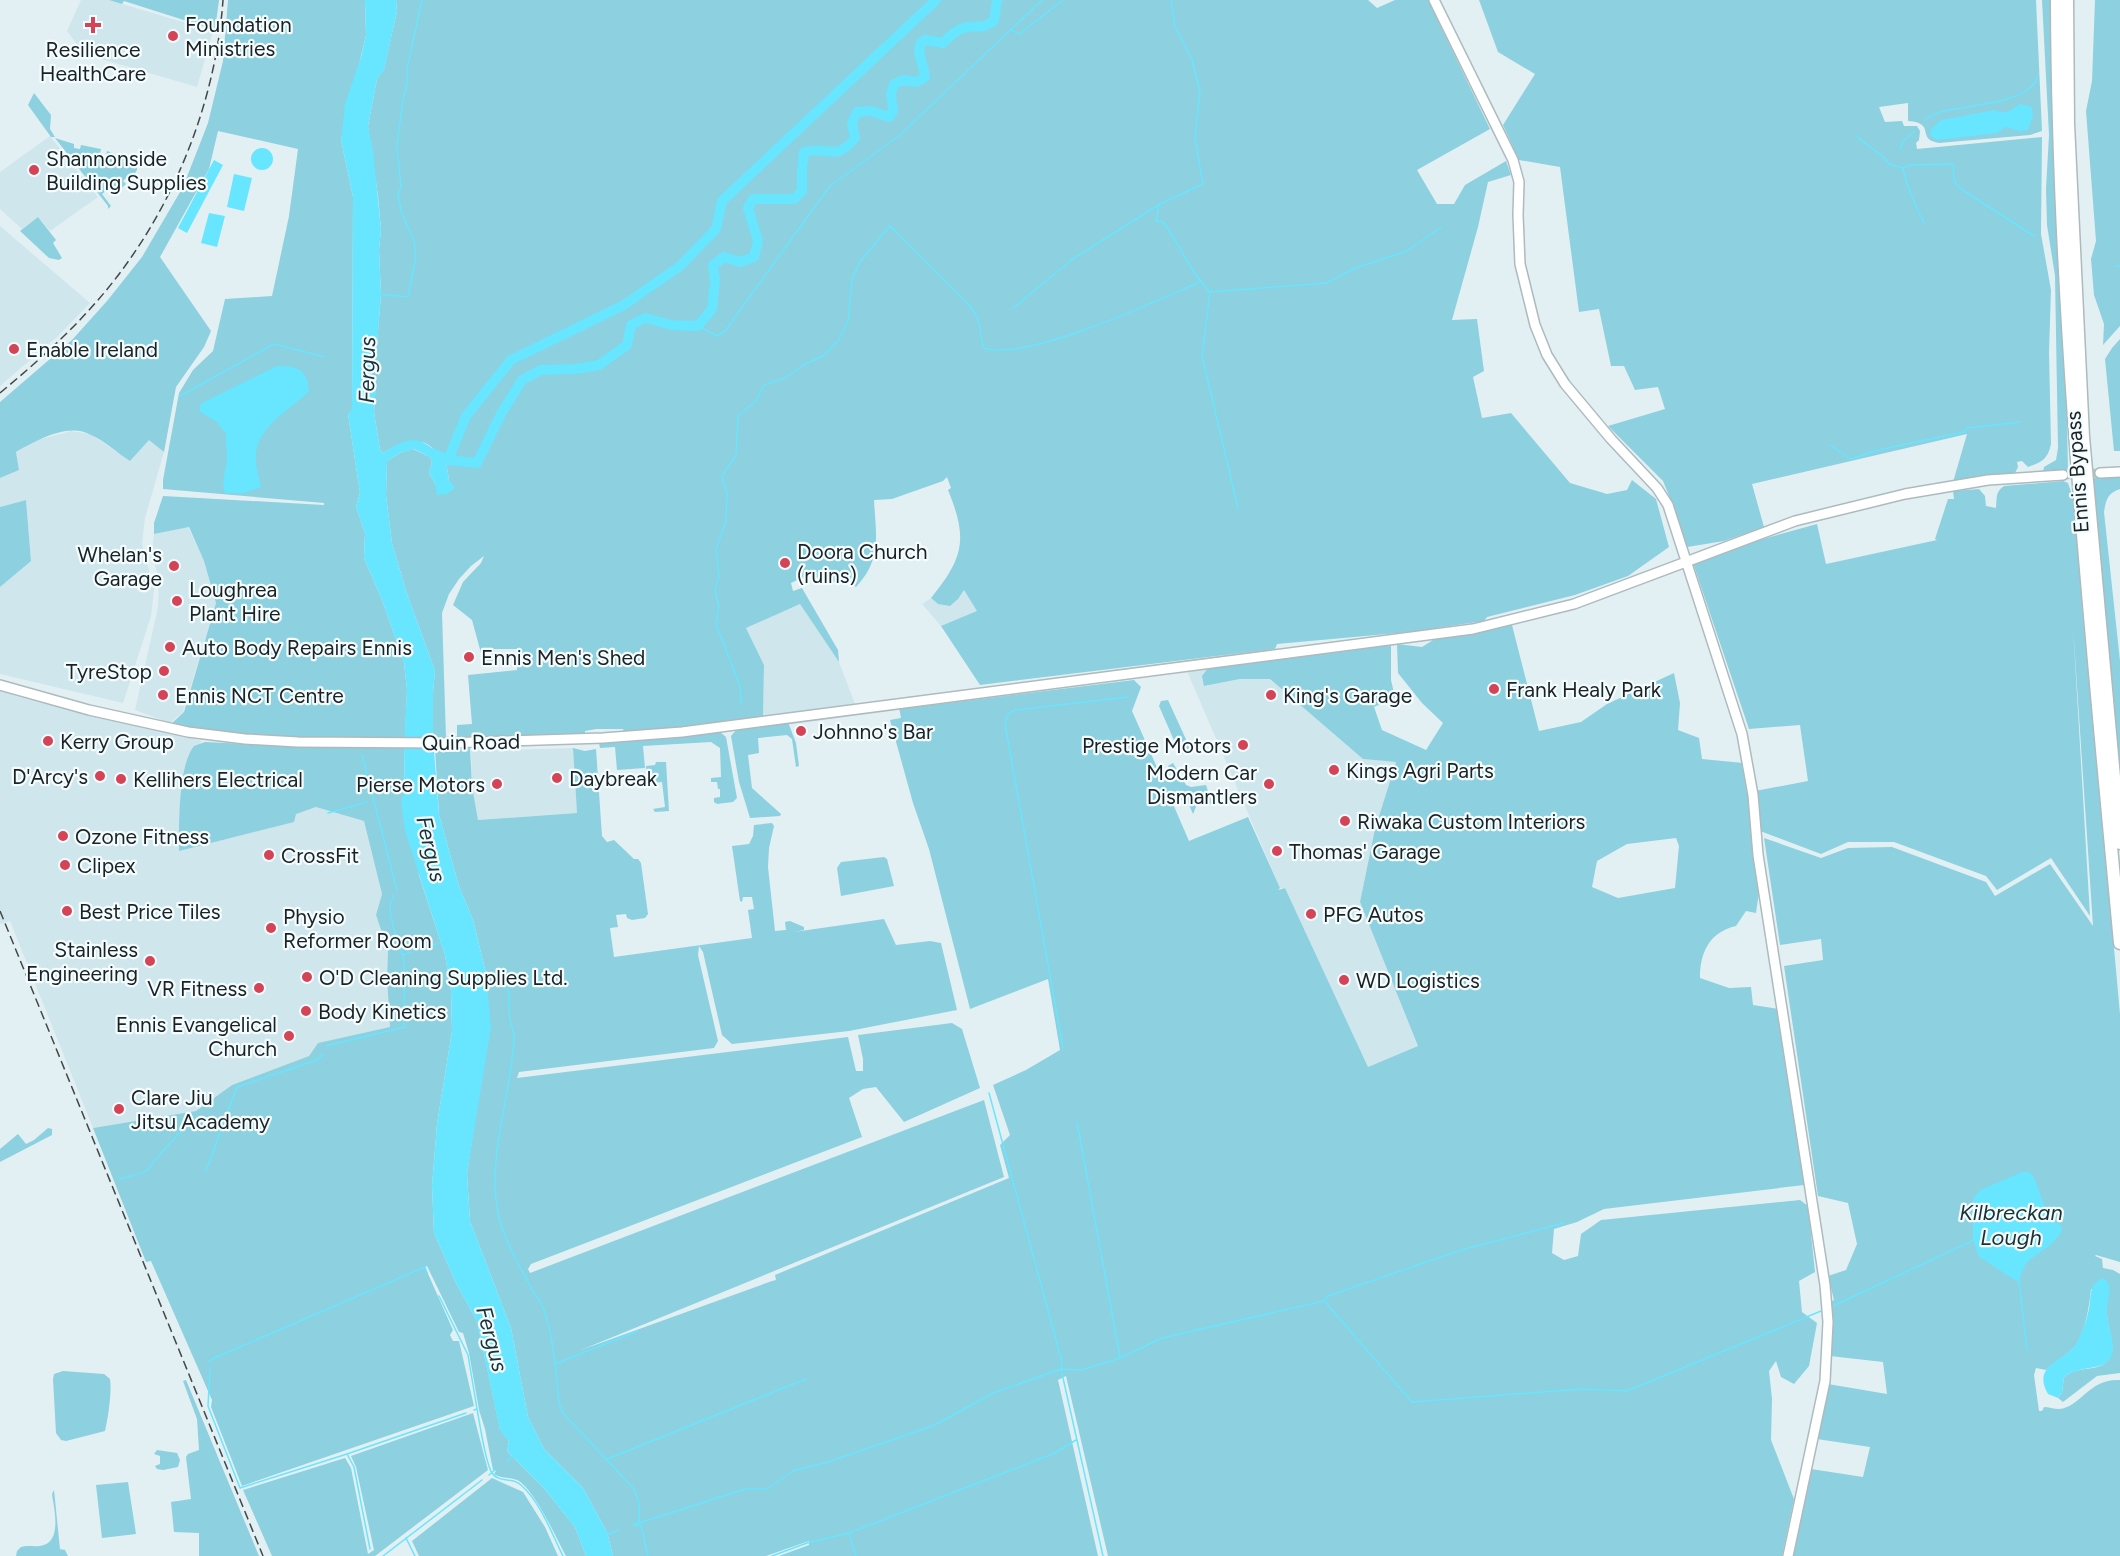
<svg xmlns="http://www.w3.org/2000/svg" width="2120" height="1556" viewBox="0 0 2120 1556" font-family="Figtree,sans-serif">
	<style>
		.built { fill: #cfe6ec }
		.green { fill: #8dd0df; fill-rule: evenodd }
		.water { fill: #68e5ff }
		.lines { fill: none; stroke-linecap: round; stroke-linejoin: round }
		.stream { stroke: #68e5ff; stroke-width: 1.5 }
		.river { stroke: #68e5ff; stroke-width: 10 }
		.secondary-tunnel { stroke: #bac7c9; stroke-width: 9; stroke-dasharray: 9 4.5; stroke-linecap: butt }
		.secondary-casing { stroke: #adbbbe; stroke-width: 12 }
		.highway-casing { stroke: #adbbbe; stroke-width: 15 }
		.secondary { stroke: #fff; stroke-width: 9 }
		.highway { stroke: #fff; stroke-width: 12 }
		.rail { stroke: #41484a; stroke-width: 1.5; stroke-dasharray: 9 4.5; stroke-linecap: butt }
		.poi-dot { fill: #d44456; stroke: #f3fcfe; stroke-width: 2 }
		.labels { text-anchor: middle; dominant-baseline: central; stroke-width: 4.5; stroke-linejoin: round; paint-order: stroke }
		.poi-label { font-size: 21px; fill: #1c2123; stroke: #f3fcfe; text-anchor: start }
		.street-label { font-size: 21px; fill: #1c2123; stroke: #f3fcfe }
		.water-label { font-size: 22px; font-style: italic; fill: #1b3136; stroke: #f3fcfe }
	</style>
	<rect width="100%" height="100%" fill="#e2f0f3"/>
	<path class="built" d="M81,0h28l104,31 -16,56 -113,-33 -17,-23z
		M50,136l48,61 -48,34 -12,-14 -16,12 -22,-20v-37z
		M0,226l90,77 -33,34 -57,49z
		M71,431l19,3 40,27 19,-22 15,13 -19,66 -3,26 12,45 -3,27 -28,87 -123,-29v-87l31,-27 -5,-60 -26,7v-29l19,-8 -3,-18 21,-12z
		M188,527l16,34 12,42 -33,109 -13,11 -35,-13 23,-103 1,-27 -7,-27 2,-19z
		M964,589l14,23 -37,14 -19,-22 9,-6 7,6 20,-5z
		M800,604l39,58 16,42 -92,13 1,-52 -18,-37z
		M1208,668l-3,18 35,-7h30l93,80 33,3 -21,67 -15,73 58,144 -50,21 -83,-179h-5l-93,-217z
		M0,690l19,7 183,44 -13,14 -9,44 -1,52 137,-44 48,14 18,73 -6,21 12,36 -1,27 3,49 -72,16 -9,13 -77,29 -36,26 -103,17 -83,-207 -10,3z
		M573,748l4,65 -99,7 -6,-34 -1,-35z"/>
	<path class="green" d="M109,0h110l-4,30 -91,-29 -2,3z
		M228,0h137l1,35 -25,105 12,57 -1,213 -4,4 12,79 -4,14 9,26 -1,25 18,42 22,62 3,28 -2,48c-77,-1 -159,4 -234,-14l13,-12 32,-109 -12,-42 -15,-34 -35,7v-11l9,-27 161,9v-2l-161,-14v-9l16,-87 14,-23 20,-19 12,-52 47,-3 17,-80 9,-67 -80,-18 -9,38 -49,88 51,74 -7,16 -28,40 -12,65 -15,-12 -19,21c-13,-8 -25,-20 -39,-26 -23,-13 -55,6 -75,17l3,18 -19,8v-76l72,-62 35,-39 35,-44 41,-70 25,-64 15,-62z
		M396,0h972l9,8 18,-8h33l62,129 -73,41 20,34h17l11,-19 41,-24 5,14 -23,7 -10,45 -26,93 25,-1 7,52 -11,6 9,41 29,-5 59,70 37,11 20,-4 5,-10 24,19 13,48 -41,29 -53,19 -88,22 -3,4 -75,11 -132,12 -2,5 -295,36 -39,-59 36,-15 -13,-21 -6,9 -8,7 -12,-2 -7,-6c33,-41 37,-59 17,-108l3,-2 -4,-11 -4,4 -51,18 -18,1c2,36 8,59 -18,87l-5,-3 -4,-6 -9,5 -30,-8 -17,8 2,8 9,-3 36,62 1,12 -39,-58 -54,24 18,37 -1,52 -55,8 -84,7 -1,-3h-27l-11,2v3l-128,3v-12l15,-1 -4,-49 49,-5v-21h-23l1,13 -11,2 -12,-44 -19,-15 10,-23 18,-19 3,-7 -13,10 -12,13 -10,15 -7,19 4,125h-13v-46l2,-21 -29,-80 -14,-48 -6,-48 1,-34 13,-8 13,-4 17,8 2,5 -3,11 6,11 19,4 -5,-8 -4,-24c-7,-3 -15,-11 -20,-13 -16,-5 -29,2 -42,10l-3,-3 -6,-38 2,-31 -5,-7 4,-5 6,-75 -2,-44 2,-21 -3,-33 -10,-70 9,-47 7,-10 13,-58z
		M1479,0h557l6,131 -12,4 -91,8c-24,-4 -2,-20 -31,-22v-18l-29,4 6,15 17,-1 2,5h13l3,5 -1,9 -3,3 1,6 125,-12 -1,97 10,56 -2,62 2,92c-3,15 -9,18 -23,23l-6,-6 -5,1 1,5 -3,6 -62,9 14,-48 -215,50 12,43 -40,14 -43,7 -9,-45 -9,-22 -55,-55 57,-17 -7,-22 -23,3 -11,-24h-13l-12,-57 -20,3 -19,-145 -41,-7 -16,-35 32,-51 -37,-22z
		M2042,0h16l10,470 -25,2 1,-5 12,-7 2,-12 -3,-172 -8,-51 -1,-36 3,-54z
		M2095,0h25v326l-17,19 1,-21 -10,-29 -3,-36 5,-18 -10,-130 6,-30z
		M34,93l17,22 -1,14 5,8h-4l-23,-32z
		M55,138l19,6v4l6,1 1,-4 20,4 -1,5 6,2 1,-5 18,7 -2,4 5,2 2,-3 7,4v5l-6,9 -3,-3 -5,5 3,3 -10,9 -8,-4 -6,5 9,12 -3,3v-3z
		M38,217l18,23 -3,3 9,15 -3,2 -10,-2 -29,-27z
		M2120,339v112h-6l-9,-92 7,-11z
		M2120,477v12c-12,4 -14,10 -16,23l16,149v108l-27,-291z
		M2063,481l5,2 5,15 47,516v248l-24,-7 -1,1 7,3 1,9 10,2 7,4v99l-23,3 -34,26 -5,-4 4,-5 2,-16c15,-11 29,-6 40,-13 16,-10 4,-34 3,-49 -1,-9 1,-19 2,-28l-18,2c-2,18 -5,40 -15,56 -7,9 -21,16 -30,25l-10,-2 -2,7 5,36h3l2,-4c4,0 10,2 15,2 22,-2 30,-31 61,-29v176h-328l19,-87 52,8 7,-30 -53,-8 11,-55 59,10 -4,-32 -53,-6v-54l4,-2 -6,-24 18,-6 11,-26 -9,-41 -30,-7 -34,-230 39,-6 -2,-21 -41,6 -16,-107 57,20 27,-10 44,-1 94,35 9,14 55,-32 43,62 -20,-300 17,290 -39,-58 -54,32 -11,-14 -92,-34h-46l-27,12 -61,-23 -5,-40 53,-10 -8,-56 -51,4 -56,-166 52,-19 72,-20 9,40 111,-24 -2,-1 13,-40h6l-1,-8 26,-2 6,7 1,10 10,2c1,-10 -1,-16 8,-22z
		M26,500l5,61 -31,26v-80z
		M1512,625l27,106 42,-9 26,-18 67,-31 6,30 -2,27 21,8 3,21 41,4 17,122 -4,28 -10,-2 -10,15c-27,6 -36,27 -36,52l29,10 22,-1 2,18 26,4 25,176 -200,24 -27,13 -23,7 -2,24 12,7 14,-4 3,-22 20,-14 199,-20 8,6 7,66 -16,9 3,31 15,11 -8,43 -15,18 -13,-7 -5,-16 -7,10 3,28 -1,41 23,59 -12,57h-674l-42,-180 -8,4 40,176h-319l30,-11v-4l-43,15h-153l-6,-24 -24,-44 -39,-39 -16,-32 -17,-89 -41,-107 -3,-47 9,-61 10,-140 -13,-53 -14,-34 -20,-71 -4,-66 35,-2 2,39 6,34 99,-7 -4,-65 12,3 11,-2 6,87 5,6 7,-2 20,19h4l3,4 7,51 -3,4 -13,2 -5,-2 -1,-4 -10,1 2,12 -8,1 4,29 138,-19 -4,-28 6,-1 -2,-12h-9l-1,5 -2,-1 -8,-55 17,-2 4,-8 1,-11 18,-2 2,3 -5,22 -1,19 7,64 11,-1 -1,-8 5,-1 14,6v3l-10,2 90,-13 12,26 34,-4 11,2 16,67 -108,21 -117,13 -10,-9 -19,-83 -4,-6 -1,9 20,86 -4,7 -195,24 -2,6 331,-41 8,34h7v-12l-5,-24 94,-12 10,6 18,59 -76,34 -28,-35 -13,2 -14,9 13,39 -331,127 -3,5 2,4 454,-173 20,77 -423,173 191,-69 4,-1 -1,-5 234,-97 -9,-33 10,-10 -17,-50 33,-15 34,-20 -12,-71 -78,30 -41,-160 -16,-46 -23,-83 11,-2 -2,-11 25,-1 210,-26 7,7 -9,24 31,70 10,-4 -5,-11 5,-3 13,22 5,2 15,-2 6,18 -5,3 -5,-2 -3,-5 -6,3 3,5 -3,7 -7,-16 -13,6 16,37 59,-24 32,71 -2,2 7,-2 83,179 50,-21 -58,-144 15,-73 21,-67 -33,-3 -93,-80h-30l-36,7 -2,-10 6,-8 183,-24v36l4,17 -21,10 8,23 44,20 17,-27 -21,-20 -24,-30 -1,-29 25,3 16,-10zM1676,838l3,8 -4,42 -57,10 -26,-11 5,-26 30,-17z
		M1168,700l21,46 -1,6 -8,2 -21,-48 2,-5z
		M788,722l8,21 3,23 -3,1 -4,-28 -5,-4 -29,3 1,15 -11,2 4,33 29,26 -1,2 -30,2 -11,-36 -8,-46 6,-7z
		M720,732l6,5 11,61 -4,4 -16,2 -3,-2v-4l6,-1v-8h-2l-1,-7h-6v-4l10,-1 -1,-29 -9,-6 -68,4 2,22 -28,2 -2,-23 -15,1 -1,-5z
		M205,742l128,6h71l1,45 14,82 26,80 6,36 1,40 -15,93 -5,62 2,47 22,50 21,38 23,108 9,12 -2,10 36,36 32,40 11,29h-20c-10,-18 -32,-68 -49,-76 -8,-3 -15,-1 -23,-6l2,-3 -3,-1 -8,-41 -6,-19 -10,-57 -6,-20 -4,-1 -32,-66 -2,1 28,63 -3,5 3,6h6l15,65 -232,80 -31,-79 1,-7 -61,-139 -5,1 -53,-134 103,-17 36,-26 77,-29 9,-13 72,-16 -3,-49 1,-27 -12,-36 6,-21 -18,-73 -48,-14 -20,7 -2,8 -115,29c0,-26 -1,-85 15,-105z
		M656,762h10l3,49 -14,1 -2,-3 12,-2 -3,-25 -14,1 -2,-17 9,-1z
		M884,857l3,2 7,27 -53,10 -4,-28 4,-6z
		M48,1128l4,1v6l-52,27v-13l18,-15 8,10 8,-4z
		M63,1371l41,3 6,5c2,13 -2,39 -5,52l-39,10 -5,-1 -5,-7 -3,-54 1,-5z
		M186,1380l73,176h-60v-23l-25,-1 -3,-30 20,-3 -5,-42 2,-3 11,-4 -2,-31 -14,-38z
		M473,1413l15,57 -113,86h-103l-29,-66 102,-32 6,10 17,86 6,-4 -18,-83 -5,-11z
		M157,1450l20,3 3,7 -2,7 -15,3 -6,-1 -2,-3 5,-2v-8l-6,-2z
		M492,1478l31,14 22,35 13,29h-139l-7,-15z
		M128,1482l8,52 -34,4 -6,-53z
		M54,1490l6,59 5,1 3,6h-52l1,-5 4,-4c6,-2 12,0 19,-1 23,-3 14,-37 12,-52z"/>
	<path class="water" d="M365,0h31l1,11 -13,59 -7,9 -9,47 5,24 8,79 -2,21 2,44 -6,76 -4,4 5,7 -2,31 6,38 3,3c13,-8 27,-18 41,-10 8,4 13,10 21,13l4,24 6,8 -8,6 -10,1 -2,-11 -6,-11 3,-11 -2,-5 -16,-8 -14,4 -13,8 -1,34 6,48 14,48 29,80 -2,21v46l6,77 20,71 14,34 13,53 5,54 -24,147 3,47 41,107 17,89 16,32 39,39 24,44 6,24h-27l-11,-29 -32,-40 -36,-36 2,-10 -9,-11 -23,-109 -21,-38 -22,-50 -2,-47 5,-62 15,-93 -1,-40 -6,-36 -40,-124 -4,-30 4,-8 -1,-45 3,-58 -3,-28 -22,-62 -18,-42 1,-25 -9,-26 4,-14 -12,-79 4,-5 1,-212 -12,-57 4,-36 16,-47 5,-22z
		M2019,104l13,3 1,9 -5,14 -9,1 -13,-4 -9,6 -59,7 -8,-4 1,-7 10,-9 54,-10c11,5 16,1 24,-6z
		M251 159a11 11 0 1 1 22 0a11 11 0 1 1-22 0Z
		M214,160l9,5 -36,68 -9,-5z
		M234,174l18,4 -8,33 -17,-4z
		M209,213l16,3 -8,31 -16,-4z
		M277,366c21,0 30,3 32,25 -18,19 -51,34 -53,64 -1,10 3,22 5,32l-17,6h-19c-4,-13 1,-22 2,-34 0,-8 -2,-16 -1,-25l-9,-12 -17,-10v-8z
		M2022,1172h7l5,5 14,39 13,10 1,5c-4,5 -8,11 -13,15 -16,12 -26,14 -30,36 -14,-7 -25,-17 -40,-25l-6,-17v-41l7,-9z
		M2104,1278c2,3 5,5 5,8 2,7 -2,17 -2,24 -1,16 13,38 1,51 -8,9 -30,5 -44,16l-2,16 -4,5 -10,-4c-17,-30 17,-32 28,-50 5,-9 10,-21 12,-31 3,-9 1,-19 5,-27 3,-5 7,-6 11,-8z"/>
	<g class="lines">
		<path class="stream" d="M1011,30l8,4 44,-34
			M1926,119c4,-2 8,-5 12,-6 23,-8 94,-9 99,-36
			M1857,136c9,11 25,16 32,28l14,4 8,-3 42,-1 1,17 7,8 73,47
			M1900,149l3,-8 12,-10
			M1903,169l7,24 14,30
			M1159,205l-3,16 7,1c17,22 26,49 47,70l116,-9 29,-15 52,-17 34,-24
			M2115,266h5
			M1210,292l-8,64 36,152
			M379,294l29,3 8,-40 -2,-16 -13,-30 -3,-16 3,-8 -4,-42 6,-46 4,-15v-15l15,-69
			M1012,309l59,-49 89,-56 43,-20 -8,-46 5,-47 -8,-32 -17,-32 -4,-27
			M698,326l19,10 8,-5 104,-144 72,-53 141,-134
			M180,396l94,-52 51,13
			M1830,445l21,14 27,-9 86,-18 3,-4 53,-6
			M741,704l-1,-18 -24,-62 3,-17 -4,-17 4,-14 -3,-27 10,-28 1,-28 -5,-17 14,-21 2,-39 18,-15 8,-16 21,-7 20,-14 18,-8 15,-15 10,-20 4,-41 7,-17 31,-37 81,81c11,14 7,24 13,41 42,14 172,-47 216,-66
			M362,755l35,135
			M328,813l39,-11
			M430,946l13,-4
			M403,955l8,-3
			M508,974c-2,11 1,17 1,27 0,6 0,12 1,18 1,6 4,12 4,18 -2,59 -29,121 -15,181 7,26 22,49 34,74 19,16 24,86 26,111l3,9 72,77 5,14v19
			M326,1046l79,-19 -2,-8c1,-18 3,-38 1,-56 -2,-19 -22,-52 -10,-68
			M1063,1048l-58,-324 3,-10 7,-4 113,-13
			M989,1093l73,269 -1,7 42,187
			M1077,1122l43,235
			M206,1171l31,-84 80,-27 6,-6
			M120,1179c12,-5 29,-3 33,-17l31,-34
			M2019,1280l8,70
			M439,1296l29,59 9,54
			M1325,1302l87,100 170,-13 45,2 194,-80
			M1833,1306l141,-66
			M209,1362l3,-3 213,-92 2,6
			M555,1364l83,-33
			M210,1368l-2,38 32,82 107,-34 119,-41
			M474,1410l3,-1c3,15 8,53 15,64 6,10 21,4 29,12 20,18 30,47 42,71
			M347,1454l7,13 16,82
			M607,1459l199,-80
			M507,1462l6,-6
			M489,1475l6,-5
			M633,1525l112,-36h22l26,-18 38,-10 104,-36 58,-32 68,-24 21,1 38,-12 42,-20 162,-37 4,-5 133,-46 103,-27
			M634,1525h7l7,31
			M849,1534l7,22
			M606,1535l13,-5
			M406,1538l9,18
			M383,1556l99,-76
			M772,1556l35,-13 42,-10 206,-80 21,-13"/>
		<path class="river" d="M432,453l16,7 29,3 24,-49 21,-34 19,-10 34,-1 24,-4 28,-20 4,-20 14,-7 27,7 26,1 14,-17 3,-28 -2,-16 11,-8 16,5 14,-5 4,-16 -10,-33 5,-9h41l8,-8v-21l2,-18c24,-7 31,11 51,-14l-3,-15 5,-11 14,-1 18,6 4,-6 -2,-17 3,-10 9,-4 14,2 8,-5c-1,-11 -8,-22 -5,-33l5,-4 18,3c7,-7 14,-14 24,-16 14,-2 12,3 27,-6l3,-21
			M448,460l18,-44 45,-56 113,-55 56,-39 36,-37 6,-28 214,-201"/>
		<path class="secondary-tunnel" d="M2063,475l37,-2"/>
		<defs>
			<path id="secondary" d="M1434,0l79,160 6,22 -1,33 2,49 15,61 12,30 18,29 46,55 46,49 11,17 74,229 11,61 5,60 67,430 3,37 -3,59 -37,175
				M2100,473l20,-1
				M0,685l89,25 99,22 57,7 53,3 145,1 160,-5 79,-6 791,-103 101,-25 221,-83 110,-27 83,-14 75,-5"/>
			<path id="highway" d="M2057,0c1,316 34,629 63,943
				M2067,0l1,124 15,313 37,406"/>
		</defs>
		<use href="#secondary" class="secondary-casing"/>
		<use href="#highway" class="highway-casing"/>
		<use href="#secondary" class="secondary"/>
		<use href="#highway" class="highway"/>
		<path class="rail" d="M0,393c31,-26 62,-53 90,-84 76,-83 125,-197 133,-309
			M0,911l263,645"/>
	</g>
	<g class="poi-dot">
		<path d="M90 16h6v6h6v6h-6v6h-6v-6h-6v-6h6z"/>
		<circle cx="173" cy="36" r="6"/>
		<circle cx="34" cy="170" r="6"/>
		<circle cx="14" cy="349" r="6"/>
		<circle cx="785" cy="563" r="6"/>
		<circle cx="174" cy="566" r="6"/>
		<circle cx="177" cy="601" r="6"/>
		<circle cx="170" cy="647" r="6"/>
		<circle cx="469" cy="657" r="6"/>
		<circle cx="164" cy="671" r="6"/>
		<circle cx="1494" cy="689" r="6"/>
		<circle cx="163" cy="695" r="6"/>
		<circle cx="1271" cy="695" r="6"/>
		<circle cx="801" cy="731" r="6"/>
		<circle cx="48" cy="741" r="6"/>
		<circle cx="1243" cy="745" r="6"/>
		<circle cx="1334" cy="770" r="6"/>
		<circle cx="100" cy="776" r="6"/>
		<circle cx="557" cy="778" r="6"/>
		<circle cx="121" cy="779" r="6"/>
		<circle cx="497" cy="784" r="6"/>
		<circle cx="1269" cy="784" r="6"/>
		<circle cx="1345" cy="821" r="6"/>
		<circle cx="63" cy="836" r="6"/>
		<circle cx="1277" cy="851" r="6"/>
		<circle cx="269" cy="855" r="6"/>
		<circle cx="65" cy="865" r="6"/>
		<circle cx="67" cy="911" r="6"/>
		<circle cx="1311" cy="914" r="6"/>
		<circle cx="271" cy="928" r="6"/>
		<circle cx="150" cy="961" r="6"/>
		<circle cx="307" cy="977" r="6"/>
		<circle cx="1344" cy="980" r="6"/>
		<circle cx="259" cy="988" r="6"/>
		<circle cx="306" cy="1011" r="6"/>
		<circle cx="289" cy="1036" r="6"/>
		<circle cx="119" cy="1109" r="6"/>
	</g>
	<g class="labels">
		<g class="poi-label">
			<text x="185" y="24">Foundation<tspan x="185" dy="24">Ministries</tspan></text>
			<text x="93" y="49" text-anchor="middle">Resilience<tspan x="93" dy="24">HealthCare</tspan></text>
			<text x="46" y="158">Shannonside<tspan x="46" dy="24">Building Supplies</tspan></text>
			<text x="26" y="349">Enable Ireland</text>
			<text x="797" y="551">Doora Church<tspan x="797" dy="24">(ruins)</tspan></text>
			<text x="162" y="554" text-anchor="end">Whelan's<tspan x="162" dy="24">Garage</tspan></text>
			<text x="189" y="589">Loughrea<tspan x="189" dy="24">Plant Hire</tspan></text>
			<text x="182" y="647">Auto Body Repairs Ennis</text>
			<text x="481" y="657">Ennis Men's Shed</text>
			<text x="152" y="671" text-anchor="end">TyreStop</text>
			<text x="1506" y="689">Frank Healy Park</text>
			<text x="175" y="695">Ennis NCT Centre</text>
			<text x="1283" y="695">King's Garage</text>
			<text x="813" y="731">Johnno's Bar</text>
			<text x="60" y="741">Kerry Group</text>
			<text x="1231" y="745" text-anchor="end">Prestige Motors</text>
			<text x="1346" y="770">Kings Agri Parts</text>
			<text x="1257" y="772" text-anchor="end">Modern Car<tspan x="1257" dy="24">Dismantlers</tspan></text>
			<text x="88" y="776" text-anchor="end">D'Arcy's</text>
			<text x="569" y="778">Daybreak</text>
			<text x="133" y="779">Kellihers Electrical</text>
			<text x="485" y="784" text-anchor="end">Pierse Motors</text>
			<text x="1357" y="821">Riwaka Custom Interiors</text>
			<text x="75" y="836">Ozone Fitness</text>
			<text x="1289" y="851">Thomas' Garage</text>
			<text x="281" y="855">CrossFit</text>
			<text x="77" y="865">Clipex</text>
			<text x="79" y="911">Best Price Tiles</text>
			<text x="1323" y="914">PFG Autos</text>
			<text x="283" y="916">Physio<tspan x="283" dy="24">Reformer Room</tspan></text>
			<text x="138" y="949" text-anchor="end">Stainless<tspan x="138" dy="24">Engineering</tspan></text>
			<text x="319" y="977">O'D Cleaning Supplies Ltd.</text>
			<text x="1356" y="980">WD Logistics</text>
			<text x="247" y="988" text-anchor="end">VR Fitness</text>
			<text x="318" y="1011">Body Kinetics</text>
			<text x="277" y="1024" text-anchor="end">Ennis Evangelical<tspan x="277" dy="24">Church</tspan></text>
			<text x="131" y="1097">Clare Jiu<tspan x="131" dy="24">Jitsu Academy</tspan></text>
		</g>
		<g class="street-label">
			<text transform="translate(2077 472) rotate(-94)">Ennis Bypass</text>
			<text transform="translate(471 742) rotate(-1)">Quin Road</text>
		</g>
		<g class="water-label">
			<text transform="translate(367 370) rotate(-89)">Fergus</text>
			<text transform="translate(431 849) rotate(77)">Fergus</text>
			<text x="2011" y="1212">Kilbreckan<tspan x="2011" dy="25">Lough</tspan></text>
			<text transform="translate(492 1339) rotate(75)">Fergus</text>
		</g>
	</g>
</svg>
